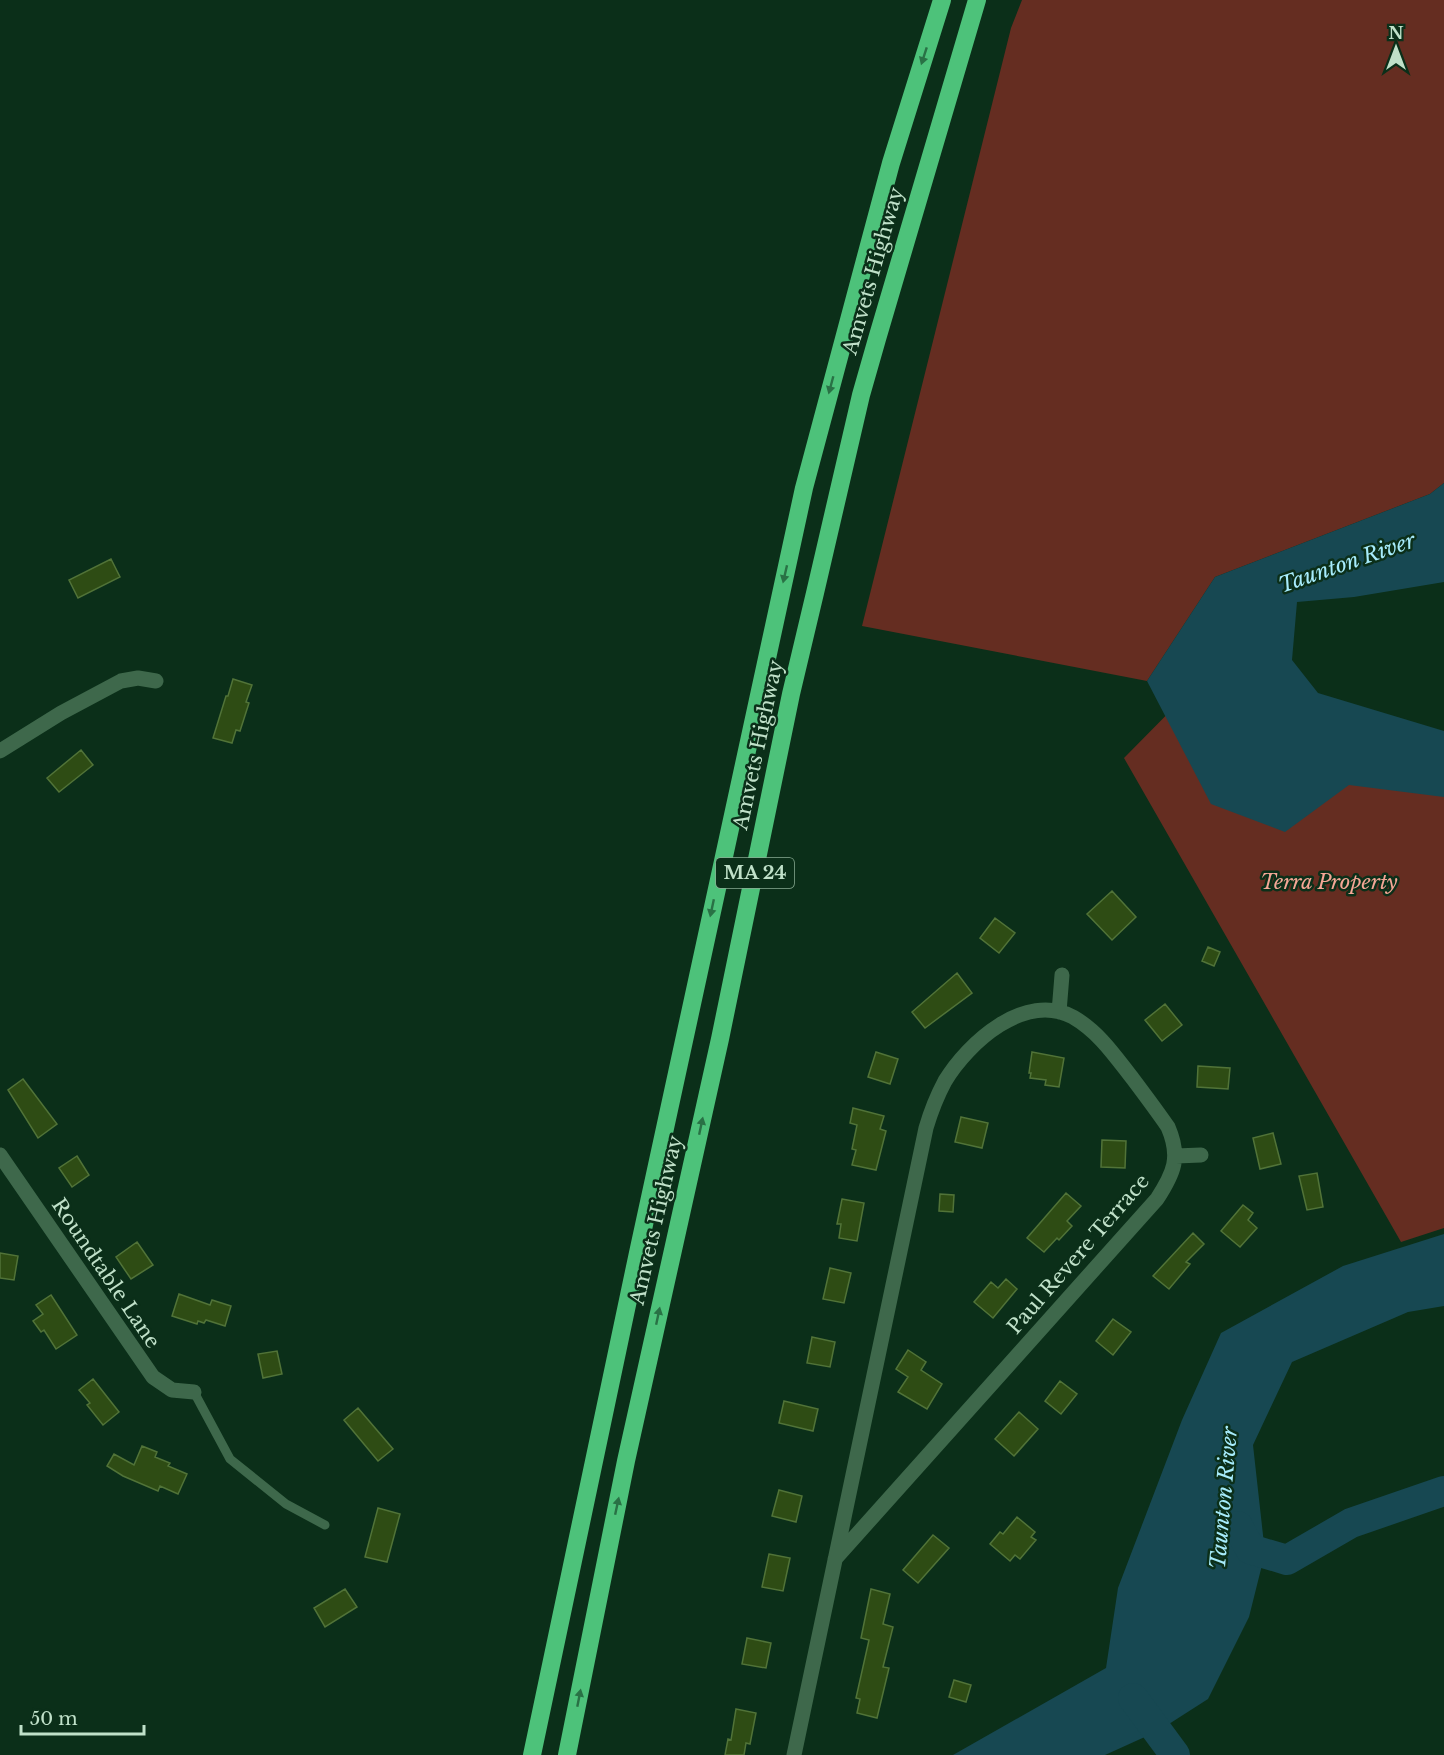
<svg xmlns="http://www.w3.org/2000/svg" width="1444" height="1755" viewBox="0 0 1444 1755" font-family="'Libre Baskerville',serif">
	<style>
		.green { fill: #652d21 }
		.water { fill: #174852 }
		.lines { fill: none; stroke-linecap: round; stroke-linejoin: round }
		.river { stroke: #174852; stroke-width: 30 }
		.building { fill: #2e4c14; stroke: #517338; stroke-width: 1.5 }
		.lane { stroke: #3e684b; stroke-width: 9 }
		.street { stroke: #3e684b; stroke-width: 15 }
		.highway { stroke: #4dc27a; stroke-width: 18 }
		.oneway { fill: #297145 }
		.labels { text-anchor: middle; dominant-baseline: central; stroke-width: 5; stroke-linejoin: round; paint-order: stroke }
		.shield { fill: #0b2f19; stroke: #8aac94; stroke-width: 1.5 }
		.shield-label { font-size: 18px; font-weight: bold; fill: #c0e1c9 }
		.street-label { font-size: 20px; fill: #c0e1c9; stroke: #0b2f19 }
		.park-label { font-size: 20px; font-style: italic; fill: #f5a796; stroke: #0b2f19 }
		.water-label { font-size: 21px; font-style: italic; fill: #a7ecfc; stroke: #0b2f19 }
	</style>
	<rect width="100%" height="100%" fill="#0b2f19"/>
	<path class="green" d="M1022,0h422v483l-14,11 -215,83 -68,104 -285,-55 149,-598z
		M1196,685l248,89v454l-43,14 -277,-484z"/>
	<path class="water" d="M1444,483v99l-90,15 -57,5 -5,58 26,33 126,38v66l-95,-12 -64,47 -74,-28 -64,-123 68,-104 215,-83z
		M1444,1234v72l-36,6 -116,50 -39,83 12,108 -16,64 -41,82 -50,32 -53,24h-152l153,-87 12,-80 64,-168 39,-87 122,-67z"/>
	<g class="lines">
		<path class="river" d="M1238,1526l12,23 37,11 64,-37 93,-32
			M1133,1698l42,57"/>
	</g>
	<path class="building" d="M111,559l9,18 -42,21 -9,-18z
		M233,679l19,6 -6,17 3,1 -9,28 -4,-1 -4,13 -19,-5 13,-42h2z
		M81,750l12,15 -34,27 -12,-14z
		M1112,891l24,26 -24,23 -25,-26z
		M995,918l20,15 -16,20 -19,-15z
		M1208,947l12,5 -6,14 -12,-5z
		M957,973l15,20 -47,35 -13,-16z
		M1165,1004l17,21 -20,16 -17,-21z
		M876,1052l22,7 -8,25 -22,-7z
		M1032,1052l32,6 -5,29 -14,-2 1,-5 -16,-2 1,-5h-2z
		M1198,1066l32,2 -2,21 -31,-2z
		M23,1079l34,45 -19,14 -30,-48z
		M853,1108l31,8 -4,13 6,2 -10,39 -24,-5 4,-15 -4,-1 5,-24 -7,-2z
		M961,1117l27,6 -6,25 -27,-6z
		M1273,1133l8,31 -21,5 -7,-31z
		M1102,1140l24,1 -1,27 -24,-1z
		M77,1156l12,19 -17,12 -13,-19z
		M1317,1173l6,34 -16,3 -8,-34z
		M1066,1193l15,13 -14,15 5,5 -13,14 -2,-2 -13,14 -17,-14z
		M940,1194l14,1 -1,17 -14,-1z
		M842,1199l22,4 -7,38 -18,-3 2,-14h-4z
		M1243,1205l10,8 -5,7 9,8 -17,19 -19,-16z
		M1193,1233l11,11 -18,18 4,2 -21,25 -16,-13z
		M137,1242l16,23 -22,14 -15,-22z
		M0,1253l18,3 -4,24 -14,-2z
		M830,1268l21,5 -7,30 -21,-4z
		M1006,1279l11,10 -24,29 -19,-16 17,-20 7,6z
		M179,1294l31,11 2,-5 19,6 -6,20 -19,-6 -2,3 -6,-2 -1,3 -25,-8z
		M51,1295l26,40 -21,14 -12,-19 -3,2 -8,-11 10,-7 -7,-9z
		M1113,1319l18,13 -18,23 -17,-14z
		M812,1337l23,5 -5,25 -23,-4z
		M908,1350l18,12 -5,8 21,14 -15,25 -29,-17 10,-15 -12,-8z
		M277,1351l5,23 -19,4 -5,-24z
		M93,1379l26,33 -16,13 -16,-20 3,-2 -11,-13z
		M1060,1381l17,13 -16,20 -16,-13z
		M784,1401l34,8 -5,22 -34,-8z
		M358,1408l35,41 -15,12 -34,-41z
		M1019,1412l19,17 -24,27 -19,-17z
		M142,1446l15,6 -2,5 15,6 -2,3 19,8 -9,20 -18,-8 -2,5 -35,-15 -16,-10 7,-12 20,11z
		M779,1490l23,6 -6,26 -24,-6z
		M378,1508l22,6 -13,48 -22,-5z
		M1017,1517l18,15 -4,5 5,3 -16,19 -5,-4 -5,6 -20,-17 10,-12 3,2z
		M933,1535l16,13 -31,35 -15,-13z
		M769,1554l21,4 -7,33 -21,-4z
		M345,1589l12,18 -32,20 -11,-19z
		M871,1589l19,5 -7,30 10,3 -10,40 6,1 -12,50 -20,-5 3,-14 -4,-1 13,-58 -8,-2z
		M747,1638l24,5 -5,25 -24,-4z
		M954,1680l17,5 -5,17 -17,-5z
		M736,1709l20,4 -6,31 -4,-1 -2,12h-19l3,-16 3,1z"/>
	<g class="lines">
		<path class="lane" d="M194,1392l36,67 56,45 39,21"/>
		<path class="street" d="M0,751l61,-38 60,-32 17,-3 18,3
			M1059,1012l3,-37
			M0,1155l153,222 19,13 22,2
			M1176,1156l25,-1
			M794,1755l132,-627c5,-17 11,-32 19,-47 23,-38 80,-90 128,-64 26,15 42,39 60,62 12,16 24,32 35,48 13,30 6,46 -11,72l-322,360"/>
		<path class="highway" d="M532,1755l107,-507 165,-760 87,-325 51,-163
			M567,1755l59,-294 94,-422 71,-345 24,-101 46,-198 16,-56 100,-339"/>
	</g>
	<defs><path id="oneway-solid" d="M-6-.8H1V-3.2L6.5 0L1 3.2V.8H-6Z" transform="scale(1.5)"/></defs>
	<g class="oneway">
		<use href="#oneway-solid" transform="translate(924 56) rotate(108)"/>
		<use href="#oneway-solid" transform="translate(831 385) rotate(105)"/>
		<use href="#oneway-solid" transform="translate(785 574) rotate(103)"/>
		<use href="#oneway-solid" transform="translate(712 908) rotate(102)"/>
		<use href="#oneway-solid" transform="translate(701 1126) rotate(-78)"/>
		<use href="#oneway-solid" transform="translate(658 1316) rotate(-78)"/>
		<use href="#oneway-solid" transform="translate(617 1506) rotate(-78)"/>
		<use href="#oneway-solid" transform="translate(579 1698) rotate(-79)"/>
	</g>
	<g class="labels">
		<rect class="shield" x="716" y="858" width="78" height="30" rx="4.5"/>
		<g class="shield-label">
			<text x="755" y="873">MA 24</text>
		</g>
		<g class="street-label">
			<text transform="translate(873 271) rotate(-74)">Amvets Highway</text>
			<text transform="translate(758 745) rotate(-78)">Amvets Highway</text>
			<text transform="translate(656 1220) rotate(-77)">Amvets Highway</text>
			<text transform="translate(1078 1254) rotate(-49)">Paul Revere Terrace</text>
			<text transform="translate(106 1273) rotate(56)">Roundtable Lane</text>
		</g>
		<g class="park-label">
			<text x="1329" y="882">Terra Property</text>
		</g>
		<g class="water-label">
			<text transform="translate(1347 563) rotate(-19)">Taunton River</text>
			<text transform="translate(1224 1498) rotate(-85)">Taunton River</text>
		</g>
	</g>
	<g transform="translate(1396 48)" stroke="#0b2f19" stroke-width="4.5" paint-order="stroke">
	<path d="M0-4.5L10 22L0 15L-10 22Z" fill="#c0e1c9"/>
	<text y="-9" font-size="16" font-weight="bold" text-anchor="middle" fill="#c0e1c9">N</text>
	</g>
	<path d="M21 1725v9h123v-9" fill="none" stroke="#c0e1c9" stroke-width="3"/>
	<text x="30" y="1725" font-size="18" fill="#c0e1c9" stroke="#0b2f19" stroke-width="4.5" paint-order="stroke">50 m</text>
</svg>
